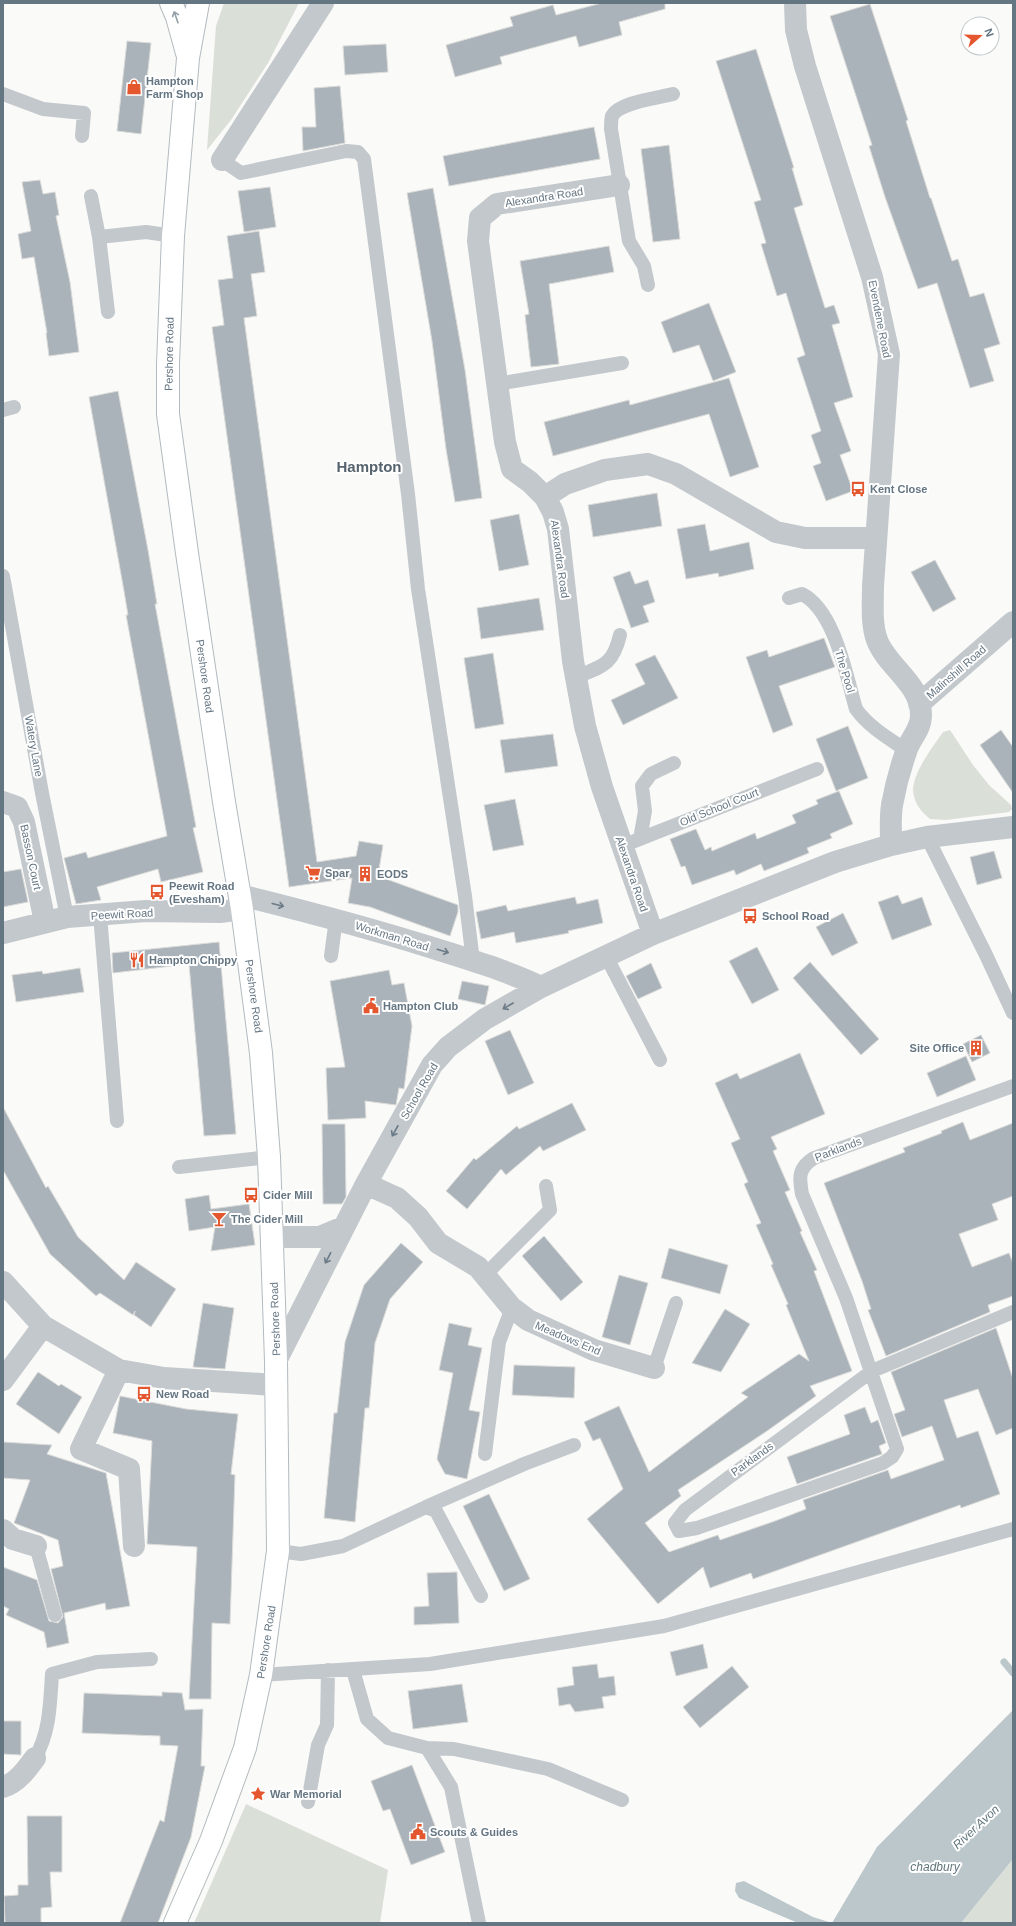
<svg xmlns="http://www.w3.org/2000/svg" width="1016" height="1926" viewBox="0 0 1016 1926" font-family="Helvetica,sans-serif">
	<style>
		.green { fill: #dadfd7 }
		.water { fill: #bbc7cb }
		.lines { fill: none; stroke-linecap: round; stroke-linejoin: round }
		.stream { stroke: #bbc7cb; stroke-width: 7 }
		.building { fill: #aab3b9; stroke: #dcdcda }
		.secondary-casing { stroke: #b3babf; stroke-width: 24 }
		.lane { stroke: #c3c8cc; stroke-width: 14 }
		.street { stroke: #c3c8cc; stroke-width: 22 }
		.secondary { stroke: #fff; stroke-width: 22 }
		.oneway { stroke: #939fa8 }
		.oneway2 { stroke: #6a7a87 }
		.labels { text-anchor: middle; dominant-baseline: central; stroke-width: 4; stroke-linejoin: round; paint-order: stroke }
		.poi-label { font-size: 11px; font-weight: bold; fill: #657683; stroke: #fff; text-anchor: start }
		.street-label { font-size: 11px; fill: #657683; stroke: #fff }
		.water-label { font-size: 12px; font-style: italic; fill: #60757c; stroke: #fff }
		.district-label { font-size: 15px; font-weight: bold; fill: #57646e; stroke: #fff }
	</style>
	<rect width="100%" height="100%" fill="#fafaf8"/>
	<path class="green" d="M224,3h75l-31,60 -37,57 -24,30 9,-124z
		M950,730l23,35 16,20 22,20 1,4 -3,3 -63,8 -16,-1c-7,-6 -14,-13 -16,-23 -6,-18 19,-49 29,-64z
		M246,1804l142,66 -8,53h-186z
		M1013,1859v64h-52z"/>
	<path class="water" d="M1013,1710v149l-52,64h-163l-59,-25 -4,-7 1,-8 8,-2 69,36 19,6 45,-76z"/>
	<g class="lines">
		<path class="stream" d="M1004,1662l9,11"/>
	</g>
	<path class="building" d="M602,3h63v6l-46,13 3,13 -43,12 -3,-11 -76,21 2,7 -47,13 -9,-32 67,-19 -3,-9 43,-12 3,10z
		M870,4l38,116 -2,1 24,77h1l21,63 6,-2 12,38 14,-4 16,51 -16,5 10,32 -24,7 -33,-105 -19,6 -33,-92 -16,-51 3,-1 -42,-129z
		M127,41l24,2 -10,91 -24,-3z
		M386,44l2,28 -43,3 -2,-29z
		M756,49l38,119h-2l11,37 -9,3 15,49 16,51 9,-3 6,18 -8,2 21,72 -19,6 17,48 -11,4 13,36 -27,10 -13,-35 8,-3 -10,-28 10,-4 -24,-73 8,-3 -19,-62 -9,3 -16,-52 5,-1 -12,-41 7,-2 -45,-139z
		M340,86l5,57 -42,8 -1,-24h14l-2,-39z
		M594,127l6,32 -151,27 -6,-30z
		M669,145l11,94 -27,3 -12,-93z
		M40,180l3,14 12,-2 4,23 -3,1 14,66 9,70 -30,4 -3,-23h1l-13,-76 -12,2 -4,-25 13,-3 -9,-49z
		M270,187l6,40 -32,5 -6,-41z
		M433,188l32,182 17,128 -27,4 -9,-53 -14,-108 -25,-148z
		M259,231l6,41 -14,2 6,42 -13,2 73,544 39,-6 3,-15 24,4 -5,31 80,29v7l-8,24 -80,-29 -22,-4 4,-25 -63,9 -77,-560 12,-2 -6,-45 15,-2 -6,-42z
		M609,246l5,26 -65,12 10,80 -28,3 -6,-52 4,-1 -9,-53z
		M709,303l27,69 -23,9 -14,-36 -26,8 -12,-31z
		M729,378l30,89 -29,10 -21,-63 -156,42 -9,-34 85,-22 1,5z
		M118,391l30,159 9,54h-2l41,223 -3,1 10,44 -42,10 -3,-13 -61,18 4,13 -25,4 -12,-46 22,-6 2,6 79,-22 -41,-221h2l-4,-24 -35,-194z
		M657,493l5,33 -69,11 -5,-32z
		M519,514l10,51 -30,6 -9,-51z
		M705,524l5,27 39,-9 5,27 -35,8 -1,-4 -32,6 -9,-50z
		M935,560l21,39 -23,13 -22,-40z
		M630,571l5,13 13,-4 7,22 -12,4 6,16 -18,6 -18,-51z
		M539,598l5,32 -63,9 -4,-31z
		M824,638l11,29 -56,19 14,39 -20,8 -27,-76 21,-7 2,7z
		M493,653l11,71 -29,5 -11,-71z
		M655,655l23,43 -55,27 -12,-25 34,-16 -10,-20z
		M848,726l20,52 -32,13 -20,-52z
		M1001,730l12,17v46l-33,-48z
		M553,734l5,32 -53,7 -5,-33z
		M839,791l14,33 -23,10 2,4 -25,10 2,5 -45,18 -3,-7 -25,11 -2,-5 -42,15 -7,-19 -4,1 -11,-28 26,-10 9,21 6,-3 1,4 43,-18 2,6 39,-16 -4,-8 26,-11 -2,-4z
		M515,799l9,46 -31,6 -9,-46z
		M994,851l8,27 -25,7 -7,-28z
		M21,869l7,33 -25,5v-35z
		M898,895l4,9 20,-7 10,28 -40,15 -14,-38z
		M575,897l2,7 21,-5 5,24 -35,8 1,2 -53,10 -2,-11 -33,7 -5,-27 30,-7 2,6z
		M843,913l15,30 -26,13 -16,-29z
		M219,942l17,192 -32,2 -15,-172 -76,9 -1,-20z
		M757,947l22,43 -27,14 -23,-43z
		M810,962l69,77 -18,16 -68,-77z
		M651,963l11,25 -24,11 -12,-23z
		M80,968l4,24 -68,10 -4,-27 30,-4 1,3z
		M389,970l3,15 12,-2 8,43 -8,63 -5,-1 -3,17 -31,-4 1,17 -38,2 -2,-52 19,-1 -15,-86z
		M462,981l27,5 -4,19 -27,-6z
		M510,1030l24,53 -26,12 -23,-54z
		M981,1035l9,18 -18,9 -9,-18z
		M800,1053l25,61 -54,23 6,12 -4,2 17,39 -5,2 17,39 -2,1 17,38 -3,1 38,100 -42,15 6,10 -49,35 -89,59 3,6 -36,27 24,29 49,-17 2,5 55,-19 31,-12 -3,-9 85,-30 3,9 53,-19 -12,-34 -30,11 -8,-23 11,-4 -14,-38 105,-44 17,51v49l-17,7 -18,-46 -34,11 13,38 21,-7 22,63 -39,14 -1,-3 -207,74 -2,-6 -41,15 -7,-21 -45,37 -71,-85 36,-30 -23,-51 -7,3 -9,-19 35,-16 30,66 99,-75 -7,-4 58,-39 10,7 -23,-56 2,-1 -17,-39 2,-1 -17,-39 5,-2 -17,-39 4,-2 -17,-39 9,-4 -25,-56 22,-10 3,6z
		M966,1056l10,24 -39,17 -10,-24z
		M572,1103l14,27 -43,21 -3,-5 -34,29 -5,-6 -34,40 -21,-18 28,-33 2,2 41,-34 2,3z
		M3,1107l43,81 2,-2 30,51 46,43 12,-18 40,27 -25,38 -17,-12 1,-4 -2,4 -33,-22 -4,3 -46,-42 -47,-84z
		M963,1122l7,18 43,-17v73l-21,8 6,16 -39,14 13,33 37,-14 4,10v33l-25,9 2,7 -104,44 -18,-46 3,-1 -9,-28 -38,-98 81,-31 -2,-4 39,-15 -1,-2z
		M322,1124h23l1,73 -4,7h-19z
		M209,1195l2,14 38,-5 6,41 -44,6 4,-24 -26,4 -4,-32z
		M544,1236l39,46 -22,19 -39,-45z
		M401,1243l22,19 -33,37 -15,44 -6,65h-4l-10,114 -31,-4 10,-105h3l8,-71 19,-57z
		M669,1248l59,17 -8,29 -59,-16z
		M619,1275l29,8 -18,62 -28,-8z
		M203,1303l31,5 -9,61 -32,-2z
		M725,1309l25,15 -29,48 -29,-9z
		M449,1323l23,5 -4,17 14,3 -13,62 11,2 -13,67 -22,-5 -8,-15 16,-86 -14,-3z
		M514,1365l61,2 -1,31 -62,-3z
		M38,1372l21,14 2,-2 21,13 -23,37 -43,-30z
		M120,1396l66,13 52,5 -7,60 4,1 -5,149 -18,-1 -1,76h-22l8,-152 -50,-3 5,-103 -39,-8z
		M865,1407l6,16 7,-3 8,23 -7,3 3,8 -85,30 -10,-27 63,-23 -6,-19z
		M3,1442l49,3 -5,9 59,19 24,133 -24,4 -1,-7 -41,10 5,30 -22,5 -3,-16 -38,-17 3,-6 -6,-3v-39l34,13 12,41 9,2 5,-6 -12,-48 12,-3 -5,-26 -44,-17 16,-43 -27,-2z
		M489,1494l41,85 -26,12 -41,-85z
		M457,1572l2,51 -45,2v-18l15,-1 -2,-33z
		M703,1644l5,24 -32,8 -6,-24z
		M597,1664l2,14 15,-2 2,19 -14,2 2,11 -29,4 -5,-8 -11,2 -2,-18 17,-3 -2,-18z
		M732,1666l17,21 -49,41 -17,-21z
		M462,1684l6,38 -55,7 -5,-38z
		M162,1692l20,1 3,17 18,-1 -2,57h4l-14,71 -33,86h-38l40,-103 4,2 14,-76 -18,-1v-9l-78,-3 2,-40 78,3z
		M3,1721h18v34l-18,-1z
		M412,1765l33,87 -34,13 -21,-56 -7,2 -12,-30z
		M27,1816h35v56h-12l2,35 -11,1v15h-36l-1,-27 14,-1v-10h10z"/>
	<g class="lines">
		<defs>
			<path id="secondary" d="M171,3l6,14 10,36
				M175,1923l36,-82 34,-93 16,-73 17,-124 -2,-190 -7,-204 -8,-104 -19,-144 -18,-107 -37,-249 -19,-139v-50l5,-128 15,-178 10,-55"/>
		</defs>
		<use href="#secondary" class="secondary-casing"/>
		<path class="lane" d="M3,94l40,15 41,4 -2,23
			M222,160l19,13 105,-22 12,1 6,7 44,335 10,95 47,307 8,65
			M91,196l8,41 9,75
			M99,237l47,-5 27,4
			M648,285l-4,-19 -15,-25 -18,-112c0,-4 0,-9 1,-13 7,-14 46,-18 61,-22
			M497,384l125,-21
			M3,410l11,-3
			M3,576l39,217 25,124
			M789,598l13,-4c33,17 44,81 54,115 13,18 32,29 50,41
			M576,677c27,-11 37,-12 44,-42
			M927,837l59,118 27,58
			M640,839l5,-28 -3,-25 9,-12 23,-11
			M622,846l195,-77
			M100,915l17,206
			M331,956l5,-37
			M606,956l54,104
			M1013,1086l-199,72c-16,10 -15,19 -12,36l44,104 51,151 -5,8 -9,6 -186,65 -18,3 -4,-8 10,-13 187,-139 141,-59
			M179,1167l90,-10
			M485,1275l65,-65 -4,-24
			M654,1368l22,-65
			M485,1454l14,-112 13,-34
			M426,1507l10,4 45,85
			M36,1546l19,69
			M278,1551l23,3 42,-8 83,-39 98,-43 50,-19
			M353,1670l14,49 21,19 39,10 24,39 28,136
			M261,1675l169,-11 234,-38 349,-97
			M427,1748l27,1 94,20 74,31
			M35,1758c15,-26 15,-54 17,-84l45,-12 54,-3
			M308,1802l10,-57 9,-20 1,-55"/>
		<path class="street" d="M795,3l1,27 9,36 67,211 17,77 -16,232c0,17 -2,38 4,54 10,27 45,44 44,76 0,14 -12,24 -15,36 -6,17 -11,36 -14,53 -2,13 -1,27 -1,40
			M222,160l101,-157
			M619,185l-122,19 -17,14 -2,23 27,201 7,27 18,13 15,15 8,15 5,17 15,132 12,65 17,61 51,147
			M545,497l20,-13 40,-14 43,-6 28,10 100,58 29,6h71
			M919,704l94,-82
			M3,802l14,5 7,15 21,100
			M240,895c65,16 129,33 193,53 37,12 73,22 108,39
			M3,933l64,-16 79,-6 74,1 22,-3
			M366,1184l31,14 21,19 20,26 40,24 33,40 17,13 66,30 60,18
			M272,1237h48l24,-10
			M3,1282l40,44 76,44 45,8 112,7
			M276,1361l90,-177 66,-119 16,-18 37,-28 56,-32 112,-53 182,-72 56,-17 36,-8 86,-10
			M119,1370l-38,79 48,20 5,77
			M3,1380l40,-54
			M3,1530l10,9 23,7
			M3,1787c14,-4 24,-18 32,-29"/>
		<use href="#secondary" class="secondary"/>
	</g>
	<defs><path id="oneway-shaft" d="M-6 0H5M1.5-3L5.5 0L1.5 3" fill="none" stroke-width="1.6" stroke-linecap="round" stroke-linejoin="round"/></defs>
	<use class="oneway" href="#oneway-shaft" transform="translate(176 17) rotate(-109)"/>
	<g class="oneway2">
		<use href="#oneway-shaft" transform="translate(278 905) rotate(14)"/>
		<use href="#oneway-shaft" transform="translate(443 951) rotate(17)"/>
		<use href="#oneway-shaft" transform="translate(508 1006) rotate(150)"/>
		<use href="#oneway-shaft" transform="translate(395 1131) rotate(119)"/>
		<use href="#oneway-shaft" transform="translate(328 1258) rotate(117)"/>
	</g>
	<defs>
		<symbol id="shop-bare" viewBox="-9 -9 18 18"><path d="M-5-2.5h2.3a2.7 3.5 0 0 1 5.4 0H5L5.5 6h-11ZM-1.5-2.5h3a1.5 2.3 0 0 0-3 0Z" fill="#e4572e" stroke="#fff" stroke-width="2.5" paint-order="stroke"/></symbol>
		<symbol id="bus-bare" viewBox="-9 -9 18 18"><path d="M-5-6H5V4H4V6H2V4H-2V6H-4V4H-5ZM-3.5-4V0h7V-4ZM-3.5 1.2v1.5H-2V1.2ZM2 1.2v1.5H3.5V1.2Z" fill="#e4572e" stroke="#fff" stroke-width="2.5" paint-order="stroke"/></symbol>
		<symbol id="supermarket-bare" viewBox="-9 -9 18 18"><path d="M-6-5.5h2.5l.6 2H6L4.5 2H-2.5L-4.4-4H-6ZM-1.5 3.2a1.3 1.3 0 1 0 .1 0ZM3 3.2a1.3 1.3 0 1 0 .1 0Z" fill="#e4572e" stroke="#fff" stroke-width="2.5" paint-order="stroke"/></symbol>
		<symbol id="building-bare" viewBox="-9 -9 18 18"><path d="M-4-6H4V6H1V3H-1V6H-4ZM-2.5-4.3h1.7v1.8h-1.7ZM.8-4.3h1.7v1.8H.8ZM-2.5-1h1.7V.8h-1.7ZM.8-1h1.7V.8H.8Z" fill="#e4572e" stroke="#fff" stroke-width="2.5" paint-order="stroke"/></symbol>
		<symbol id="restaurant-bare" viewBox="-9 -9 18 18"><path d="M-5-6h1v4h1v-4h1v4h1v-4h1v5L-1.5 .5V6h-2V.5L-5-1ZM5-6V6H3V1.5H1.5Q1.5-4 5-6Z" fill="#e4572e" stroke="#fff" stroke-width="2.5" paint-order="stroke"/></symbol>
		<symbol id="civic-bare" viewBox="-9 -9 18 18"><path d="M-.6-6.5H3V-4.5H.6V-3L4-1V1h2V6H-6V1h2V-1L-.6-3ZM-1.2 2.5V6h2.4V2.5Z" fill="#e4572e" stroke="#fff" stroke-width="2.5" paint-order="stroke"/></symbol>
		<symbol id="bar-bare" viewBox="-9 -9 18 18"><path d="M-6-5H6L.8 .8V4.5H3.5V6h-7V4.5H-.8V.8Z" fill="#e4572e" stroke="#fff" stroke-width="2.5" paint-order="stroke"/></symbol>
		<symbol id="sight-bare" viewBox="-9 -9 18 18"><path d="M0-6L1.8-2.2L6-1.7L2.9 1.2L3.7 5.4L0 3.3L-3.7 5.4L-2.9 1.2L-6-1.7L-1.8-2.2Z" fill="#e4572e" stroke="#fff" stroke-width="2.5" paint-order="stroke"/></symbol>
	</defs>
	<g fill-rule="evenodd">
		<use href="#shop-bare" x="123" y="76" width="22" height="22"/>
		<use href="#bus-bare" x="847" y="478" width="22" height="22"/>
		<use href="#supermarket-bare" x="302" y="862" width="22" height="22"/>
		<use href="#building-bare" x="354" y="863" width="22" height="22"/>
		<use href="#bus-bare" x="146" y="881" width="22" height="22"/>
		<use href="#bus-bare" x="739" y="905" width="22" height="22"/>
		<use href="#restaurant-bare" x="126" y="949" width="22" height="22"/>
		<use href="#civic-bare" x="360" y="995" width="22" height="22"/>
		<use href="#building-bare" x="965" y="1037" width="22" height="22"/>
		<use href="#bus-bare" x="240" y="1184" width="22" height="22"/>
		<use href="#bar-bare" x="208" y="1208" width="22" height="22"/>
		<use href="#bus-bare" x="133" y="1383" width="22" height="22"/>
		<use href="#sight-bare" x="247" y="1783" width="22" height="22"/>
		<use href="#civic-bare" x="407" y="1821" width="22" height="22"/>
	</g>
	<g class="labels">
		<g class="poi-label">
			<text x="146" y="81">Hampton<tspan x="146" dy="13">Farm Shop</tspan></text>
			<text x="870" y="489">Kent Close</text>
			<text x="325" y="873">Spar</text>
			<text x="377" y="874">EODS</text>
			<text x="169" y="886">Peewit Road<tspan x="169" dy="13">(Evesham)</tspan></text>
			<text x="762" y="916">School Road</text>
			<text x="149" y="960">Hampton Chippy</text>
			<text x="383" y="1006">Hampton Club</text>
			<text x="964" y="1048" text-anchor="end">Site Office</text>
			<text x="263" y="1195">Cider Mill</text>
			<text x="231" y="1219">The Cider Mill</text>
			<text x="156" y="1394">New Road</text>
			<text x="270" y="1794">War Memorial</text>
			<text x="430" y="1832">Scouts &amp; Guides</text>
		</g>
		<g class="street-label">
			<text transform="translate(544 197) rotate(-9)">Alexandra Road</text>
			<text transform="translate(880 319) rotate(79)">Evendene Road</text>
			<text transform="translate(169 354) rotate(-89)">Pershore Road</text>
			<text transform="translate(560 559) rotate(82)">Alexandra Road</text>
			<text transform="translate(845 671) rotate(73)">The Pool</text>
			<text transform="translate(956 672) rotate(-41)">Malinshill Road</text>
			<text transform="translate(205 676) rotate(82)">Pershore Road</text>
			<text transform="translate(34 746) rotate(80)">Watery Lane</text>
			<text transform="translate(719 807) rotate(-22)">Old School Court</text>
			<text transform="translate(31 857) rotate(78)">Basson Court</text>
			<text transform="translate(632 874) rotate(71)">Alexandra Road</text>
			<text transform="translate(122 914) rotate(-3)">Peewit Road</text>
			<text transform="translate(392 936) rotate(17)">Workman Road</text>
			<text transform="translate(254 996) rotate(82)">Pershore Road</text>
			<text transform="translate(419 1091) rotate(-60)">School Road</text>
			<text transform="translate(838 1149) rotate(-21)">Parklands</text>
			<text transform="translate(275 1319) rotate(-92)">Pershore Road</text>
			<text transform="translate(568 1338) rotate(23)">Meadows End</text>
			<text transform="translate(752 1459) rotate(-36)">Parklands</text>
			<text transform="translate(266 1642) rotate(-81)">Pershore Road</text>
		</g>
		<g class="water-label">
			<text transform="translate(976 1827) rotate(-43)">River Avon</text>
			<text x="935" y="1867">chadbury</text>
		</g>
		<g class="district-label">
			<text x="369" y="466">Hampton</text>
		</g>
	</g>
	<rect width="1016" height="1926" fill="none" stroke="#657683" stroke-width="8"/>
	<g transform="translate(980 36) rotate(70)"><circle r="19" fill="#ffffff" stroke="#c1c8cd"/>
	<path d="M0-3L7 15L0 10L-7 15Z" fill="#e4572e"/>
	<text y="-6" font-size="11" font-weight="bold" text-anchor="middle" fill="#657683">N</text>
	</g>
</svg>
